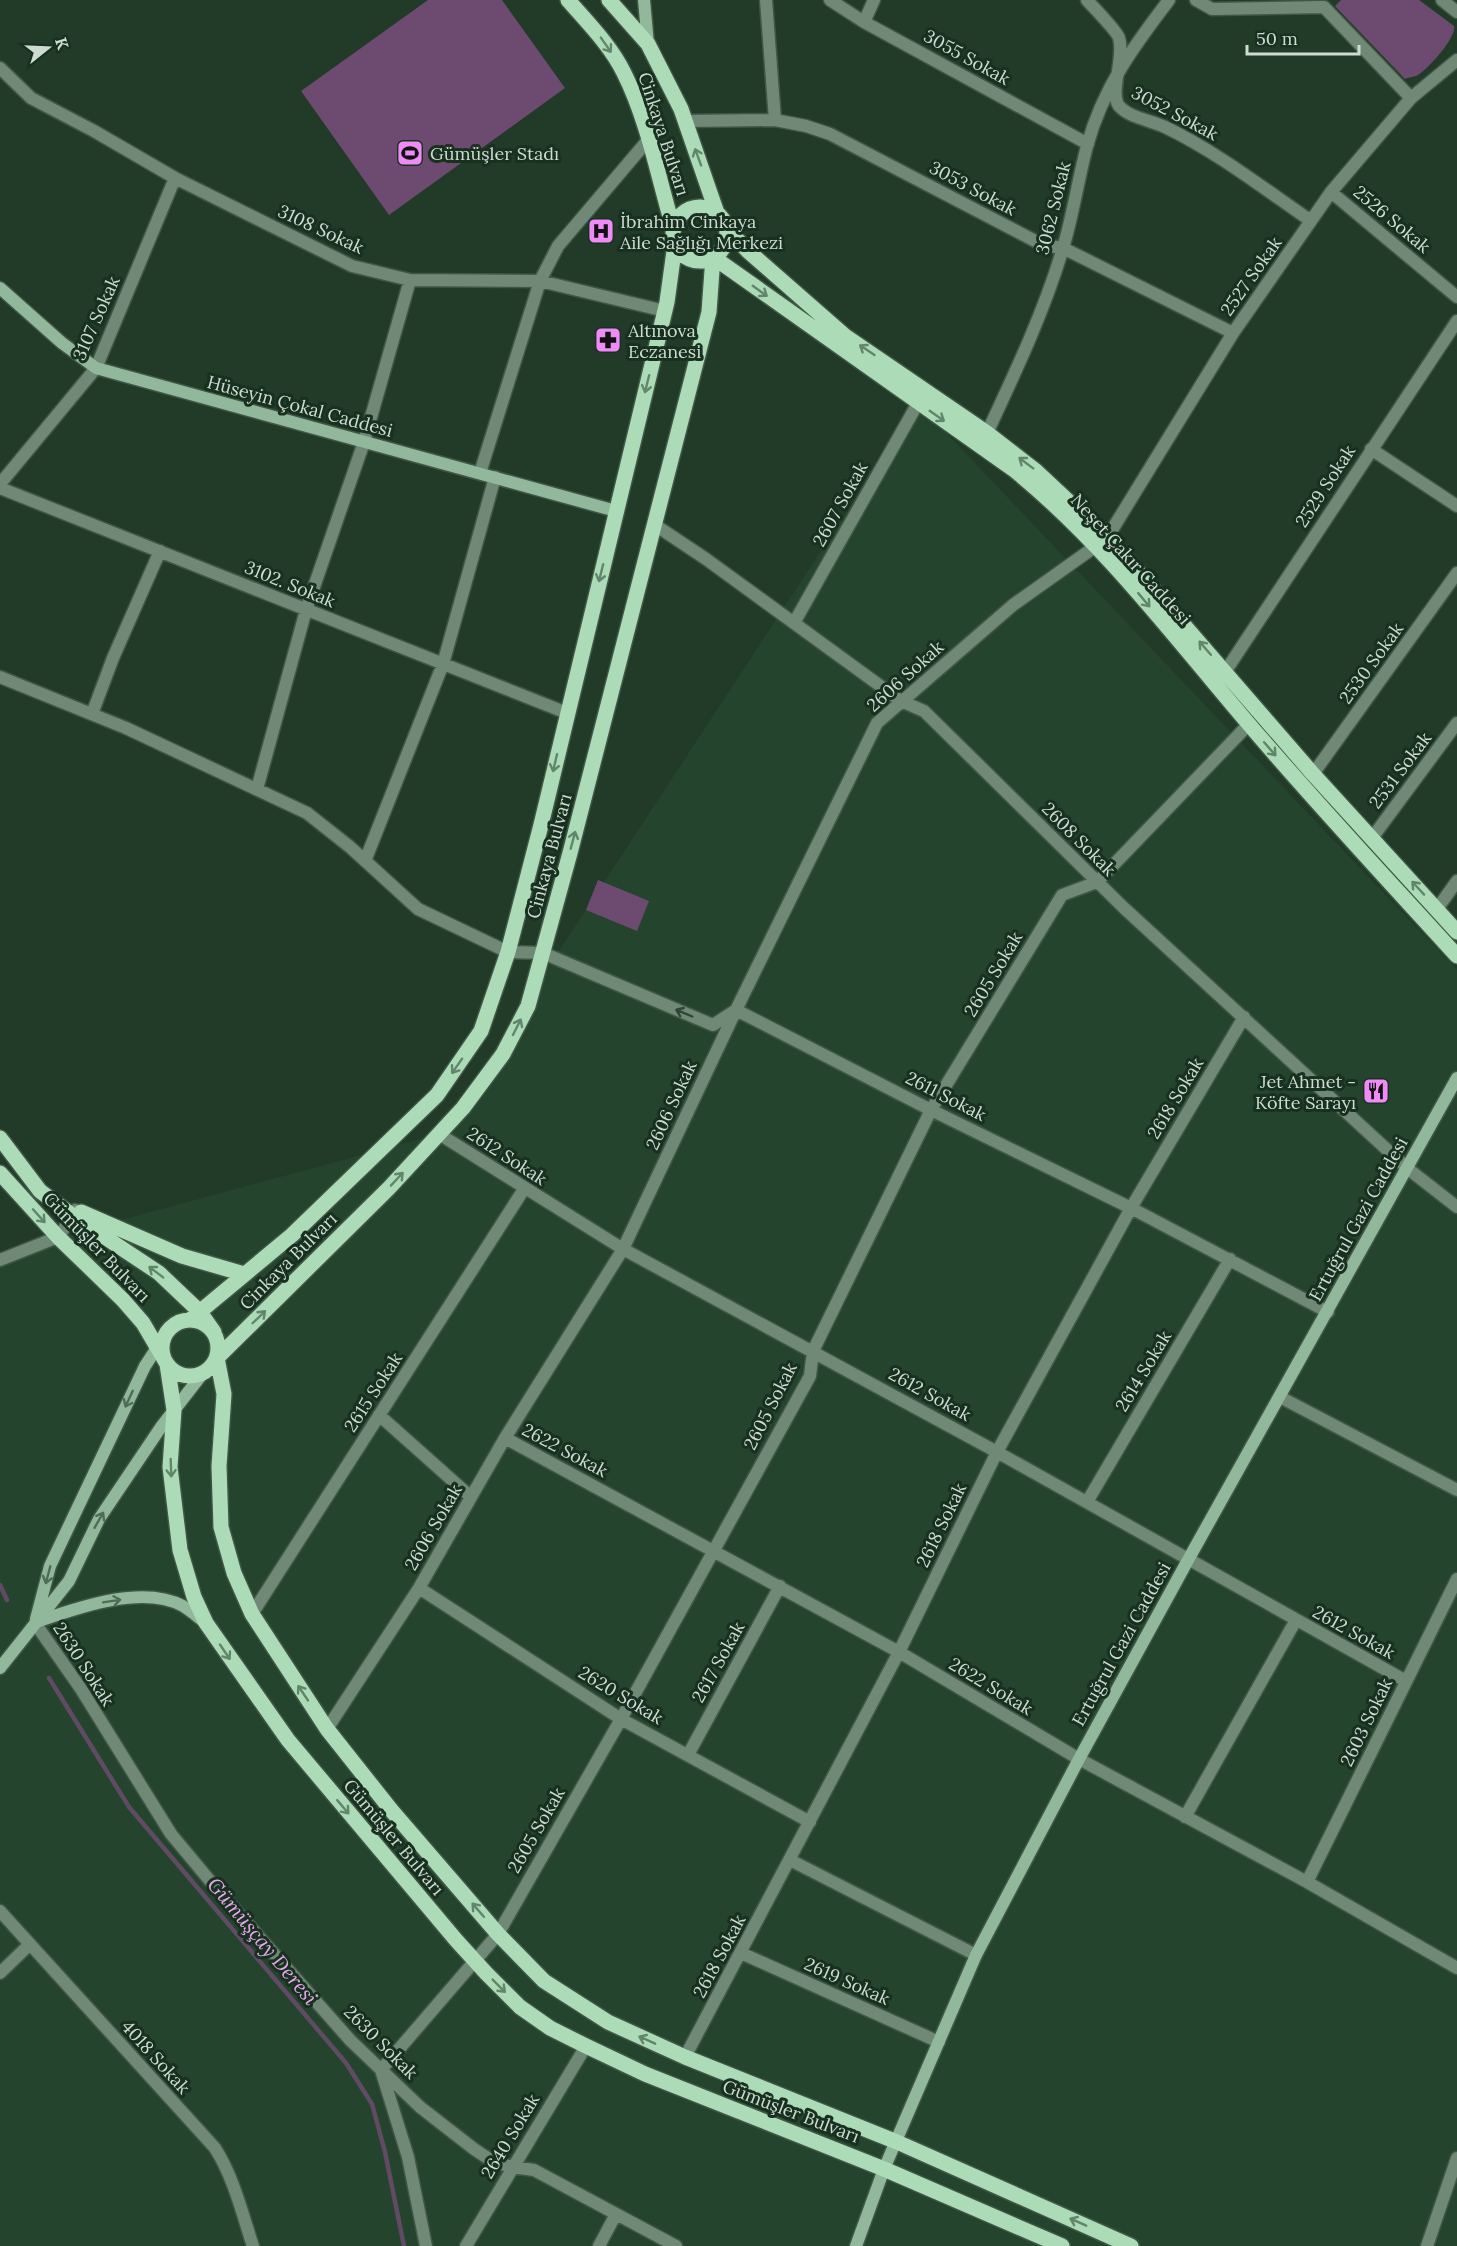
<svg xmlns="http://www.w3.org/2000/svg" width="1457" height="2246" viewBox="0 0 1457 2246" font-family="Lora,serif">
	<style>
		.built { fill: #25442e }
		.green { fill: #6d4b70 }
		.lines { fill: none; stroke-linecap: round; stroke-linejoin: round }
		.stream { stroke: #604a64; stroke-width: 4.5 }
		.street-casing { stroke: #415746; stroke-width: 15 }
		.secondary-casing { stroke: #415746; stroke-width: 15 }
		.primary-casing { stroke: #415746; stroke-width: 18 }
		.street { stroke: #708876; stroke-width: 12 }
		.secondary { stroke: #91b89a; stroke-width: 12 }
		.primary { stroke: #abdcb7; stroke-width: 15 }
		.oneway { stroke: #62866b }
		.oneway2 { stroke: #2e4635 }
		.oneway3 { stroke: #4e6d56 }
		.labels { text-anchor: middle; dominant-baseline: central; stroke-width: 6; stroke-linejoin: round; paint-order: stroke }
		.street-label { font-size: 18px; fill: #cddbd0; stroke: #18301f }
		.poi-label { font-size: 18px; fill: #cddbd0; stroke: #18301f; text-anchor: start }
		.water-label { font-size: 20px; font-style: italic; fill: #e8a8ed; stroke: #18301f }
	</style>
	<rect width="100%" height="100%" fill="#223a28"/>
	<path class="built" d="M918,403l539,567v1276h-1457v-988l58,-21 381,-103z"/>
	<path class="green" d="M428,0h74l63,88 -176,127 -88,-124z
		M1341,0h78l35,26c3,11 -25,42 -36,49 -3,2 -9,2 -13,4l-70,-73z
		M598,880l51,21 -12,30 -51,-21z"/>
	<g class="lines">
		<path class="stream" d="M0,1585l7,15
			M49,1678l80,129 217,256 26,41 13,48 19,94"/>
		<defs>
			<path id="street" d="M766,0l9,120
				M830,0l34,22 224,122
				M1087,0c6,7 30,31 32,38 6,19 -10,55 0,68 11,12 31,14 46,21 52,25 98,61 146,94
				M1196,0l16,9 112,-2 87,91
				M1442,0l15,12
				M864,22l10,-22
				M0,68l31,30 63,33 81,47 177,88 58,14 130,1 125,30
				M685,121l90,-1 31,6 24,8 213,111 20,3 170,85
				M1331,192l126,105
				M987,433c28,-60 57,-121 76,-185 10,-33 15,-68 24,-102 16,-58 46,-99 82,-146
				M1371,449l86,57
				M480,473l60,-192 18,-35 90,-106
				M0,484l96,-116 79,-190
				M0,488l567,225
				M655,525l51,34 195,142 23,10 200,197 283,260 50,39
				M1107,538l126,-205 98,-141 80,-94 46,-38
				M794,623l124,-220
				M1225,672l232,-351
				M0,677l126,51 181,85 43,34 68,62 90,43 35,1 170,72 23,-15 195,100 200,98 197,104
				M92,714l21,-56 47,-107
				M1313,774l144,-201
				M257,789l49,-179 58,-168 46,-162
				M1372,838l85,-115
				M365,861l78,-197 52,-187
				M1437,909l20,-28
				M439,1134l184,115 374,203 409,229
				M0,1260l58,-23 15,-21 2,-6
				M1280,1397l177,93
				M379,1415l92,82
				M505,1438l394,214 180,107 228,123 150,86
				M1087,1502l143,-243
				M419,1588l202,131 189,103
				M252,1614l272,-425
				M35,1623l46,66 90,145 45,54 134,152 70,67 54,42 18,12 20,6 22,3 142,76
				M327,1729l92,-141 86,-150 118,-189 113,-239 141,-287 136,-118 83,-59
				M688,1755l92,-169
				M1185,1817l111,-197
				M790,1860l186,95
				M1307,1882l150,-303
				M0,1911l215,237c19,30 27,65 38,98
				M741,1953l198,89
				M0,1973l29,-28
				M685,2057l214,-405 98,-200 134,-244 113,-191
				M426,2246l-18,-89 -27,-87 117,-136 123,-215 189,-343 3,-25 118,-241 131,-215 35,-13 152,-158
				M466,2246l120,-200
				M599,2246l17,-32
				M1427,2246l30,-88"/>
			<path id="secondary" d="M644,0l4,44
				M0,288l62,55 34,25 520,143
				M36,1619l14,-53 95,-200 19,-29
				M36,1622c41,-14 106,-38 147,-16 8,5 16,12 23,17
				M0,1668l69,-87 30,-62 62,-92 42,-54
				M856,2246l28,-77 92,-214 103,-196 109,-199 269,-482"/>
			<path id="primary" d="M568,0c20,23 43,46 56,73 24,48 34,104 49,154
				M609,0l39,44 33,65 36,104
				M673 234a27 27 0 1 1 54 0a27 27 0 1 1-54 0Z
				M726,228l22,23 97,85 142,97 49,38 47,44 41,41 189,218 144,158
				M713,257l300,212c90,73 159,165 234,253 68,80 140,157 210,234
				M0,1138l40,53 33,25 86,57 41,39 14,20
				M0,1173l58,64 65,63 20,23 24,41 7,46 -4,57 10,83 14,47 12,26 82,117 168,200 30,33 34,34 30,21 36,18 59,28 239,95 178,77
				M81,1212l101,44 62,18
				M191,1319l101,-84 145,-140 44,-64 27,-79 33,-127 126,-523 8,-58
				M162 1348a28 28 0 1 1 56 0a28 28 0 1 1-56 0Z
				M217,1358l7,36 -5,72 2,61 13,46 18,41 75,115 65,82 106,123 46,47 64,41 77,35 212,85 234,104
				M217,1358l172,-170 74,-80 40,-54 25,-48 42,-153 139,-541 4,-55"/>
		</defs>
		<use href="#street" class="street-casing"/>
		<use href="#secondary" class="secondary-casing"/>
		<use href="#primary" class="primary-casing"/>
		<use href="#street" class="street"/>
		<use href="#secondary" class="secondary"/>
		<use href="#primary" class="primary"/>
	</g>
	<defs><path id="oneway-shaft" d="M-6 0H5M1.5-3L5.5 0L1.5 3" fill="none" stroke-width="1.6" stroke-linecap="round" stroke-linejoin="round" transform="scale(1.5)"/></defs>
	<g class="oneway">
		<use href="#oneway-shaft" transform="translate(606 45) rotate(55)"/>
		<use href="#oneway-shaft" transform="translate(698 157) rotate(-110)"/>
		<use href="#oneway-shaft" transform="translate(760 291) rotate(36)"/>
		<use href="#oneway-shaft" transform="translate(867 350) rotate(-146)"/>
		<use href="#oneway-shaft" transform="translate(647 384) rotate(104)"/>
		<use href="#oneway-shaft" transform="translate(937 416) rotate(35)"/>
		<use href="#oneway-shaft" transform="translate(1026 463) rotate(-143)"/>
		<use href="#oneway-shaft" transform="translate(601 573) rotate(104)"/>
		<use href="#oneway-shaft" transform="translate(1144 600) rotate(50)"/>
		<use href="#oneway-shaft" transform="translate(1205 648) rotate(-131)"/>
		<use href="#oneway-shaft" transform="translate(1270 749) rotate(49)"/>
		<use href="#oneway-shaft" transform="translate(555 763) rotate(103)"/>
		<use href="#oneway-shaft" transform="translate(573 840) rotate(-75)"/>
		<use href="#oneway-shaft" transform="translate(1418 888) rotate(-133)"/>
		<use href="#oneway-shaft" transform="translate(517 1027) rotate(-63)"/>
		<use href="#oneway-shaft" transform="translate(457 1066) rotate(125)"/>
		<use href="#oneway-shaft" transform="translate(397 1179) rotate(-47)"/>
		<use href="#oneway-shaft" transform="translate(39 1216) rotate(48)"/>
		<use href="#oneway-shaft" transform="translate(156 1272) rotate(-143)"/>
		<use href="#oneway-shaft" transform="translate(259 1317) rotate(-44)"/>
		<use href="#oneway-shaft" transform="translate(171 1468) rotate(88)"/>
		<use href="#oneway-shaft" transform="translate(225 1652) rotate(56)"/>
		<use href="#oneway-shaft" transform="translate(303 1693) rotate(-124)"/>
		<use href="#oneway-shaft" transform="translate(343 1807) rotate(50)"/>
		<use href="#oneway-shaft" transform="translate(478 1910) rotate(-131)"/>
		<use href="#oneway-shaft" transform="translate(499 1986) rotate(45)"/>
		<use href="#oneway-shaft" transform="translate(647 2040) rotate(-156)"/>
		<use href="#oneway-shaft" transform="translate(1078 2222) rotate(-156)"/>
	</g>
	<use class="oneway2" href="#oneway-shaft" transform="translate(684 1013) rotate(-157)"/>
	<g class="oneway3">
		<use href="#oneway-shaft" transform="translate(129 1399) rotate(115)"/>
		<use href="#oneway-shaft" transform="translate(99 1520) rotate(-60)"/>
		<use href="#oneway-shaft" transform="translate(48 1575) rotate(105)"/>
		<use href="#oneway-shaft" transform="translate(112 1601) rotate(-9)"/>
	</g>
	<defs>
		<symbol id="stadium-square" viewBox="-11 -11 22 22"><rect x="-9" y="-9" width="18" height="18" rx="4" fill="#ef8bf7" stroke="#18301f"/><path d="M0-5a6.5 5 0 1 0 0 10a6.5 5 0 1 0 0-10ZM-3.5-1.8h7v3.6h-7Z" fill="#111"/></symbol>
		<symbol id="hospital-square" viewBox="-11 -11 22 22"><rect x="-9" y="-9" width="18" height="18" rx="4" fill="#ef8bf7" stroke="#18301f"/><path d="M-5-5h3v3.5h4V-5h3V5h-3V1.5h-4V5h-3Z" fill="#111"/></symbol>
		<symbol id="pharmacy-square" viewBox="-11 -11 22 22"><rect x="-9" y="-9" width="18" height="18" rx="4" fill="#ef8bf7" stroke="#18301f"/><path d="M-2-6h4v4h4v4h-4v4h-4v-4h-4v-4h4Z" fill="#111"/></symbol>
		<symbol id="restaurant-square" viewBox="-11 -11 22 22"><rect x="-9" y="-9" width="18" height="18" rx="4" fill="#ef8bf7" stroke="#18301f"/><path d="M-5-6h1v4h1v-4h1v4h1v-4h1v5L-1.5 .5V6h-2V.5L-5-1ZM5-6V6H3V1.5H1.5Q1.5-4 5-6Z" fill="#111"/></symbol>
	</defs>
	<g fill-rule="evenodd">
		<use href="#stadium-square" x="395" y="138" width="30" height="30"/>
		<use href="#hospital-square" x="586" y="216" width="30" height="30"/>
		<use href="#pharmacy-square" x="593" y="325" width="30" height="30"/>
		<use href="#restaurant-square" x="1361" y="1076" width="30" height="30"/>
	</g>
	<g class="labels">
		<g class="street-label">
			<text transform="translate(967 57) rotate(29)">3055 Sokak</text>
			<text transform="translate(1175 113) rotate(28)">3052 Sokak</text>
			<text transform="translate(664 134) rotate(72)">Cinkaya Bulvarı</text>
			<text transform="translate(973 188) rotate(28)">3053 Sokak</text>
			<text transform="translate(1053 208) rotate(-76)">3062 Sokak</text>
			<text transform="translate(1392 219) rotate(40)">2526 Sokak</text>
			<text transform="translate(321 229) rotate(25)">3108 Sokak</text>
			<text transform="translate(1251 276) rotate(-55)">2527 Sokak</text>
			<text transform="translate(96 318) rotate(-66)">3107 Sokak</text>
			<text transform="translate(300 406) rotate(15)">Hüseyin Çokal Caddesi</text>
			<text transform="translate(1325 486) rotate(-57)">2529 Sokak</text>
			<text transform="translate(840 504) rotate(-61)">2607 Sokak</text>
			<text transform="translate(1131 559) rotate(48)">Neşet Çakır Caddesi</text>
			<text transform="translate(290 584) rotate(22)">3102. Sokak</text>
			<text transform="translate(1371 663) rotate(-54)">2530 Sokak</text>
			<text transform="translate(905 676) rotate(-42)">2606 Sokak</text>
			<text transform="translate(1400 770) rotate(-53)">2531 Sokak</text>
			<text transform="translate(1079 839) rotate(45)">2608 Sokak</text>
			<text transform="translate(549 856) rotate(-75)">Cinkaya Bulvarı</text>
			<text transform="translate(993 974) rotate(-59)">2605 Sokak</text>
			<text transform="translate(946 1096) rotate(27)">2611 Sokak</text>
			<text transform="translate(1175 1098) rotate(-59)">2618 Sokak</text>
			<text transform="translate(671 1105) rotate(-65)">2606 Sokak</text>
			<text transform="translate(507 1156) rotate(33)">2612 Sokak</text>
			<text transform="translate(1358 1219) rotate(-61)">Ertuğrul Gazi Caddesi</text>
			<text transform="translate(97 1247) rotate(46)">Gümüşler Bulvarı</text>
			<text transform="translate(288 1261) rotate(-45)">Cinkaya Bulvarı</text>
			<text transform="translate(1143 1371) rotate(-59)">2614 Sokak</text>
			<text transform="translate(373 1392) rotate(-57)">2615 Sokak</text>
			<text transform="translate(930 1394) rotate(29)">2612 Sokak</text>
			<text transform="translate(770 1406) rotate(-63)">2605 Sokak</text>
			<text transform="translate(565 1450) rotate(28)">2622 Sokak</text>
			<text transform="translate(941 1525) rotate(-64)">2618 Sokak</text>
			<text transform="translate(433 1527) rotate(-60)">2606 Sokak</text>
			<text transform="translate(1354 1632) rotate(29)">2612 Sokak</text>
			<text transform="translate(1121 1644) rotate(-61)">Ertuğrul Gazi Caddesi</text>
			<text transform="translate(718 1662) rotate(-61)">2617 Sokak</text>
			<text transform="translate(84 1664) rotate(57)">2630 Sokak</text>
			<text transform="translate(991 1686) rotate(31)">2622 Sokak</text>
			<text transform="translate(621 1695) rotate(31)">2620 Sokak</text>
			<text transform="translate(1366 1722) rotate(-64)">2603 Sokak</text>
			<text transform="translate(536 1830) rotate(-60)">2605 Sokak</text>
			<text transform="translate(394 1837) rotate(50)">Gümüşler Bulvarı</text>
			<text transform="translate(719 1956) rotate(-62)">2618 Sokak</text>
			<text transform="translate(847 1981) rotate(24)">2619 Sokak</text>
			<text transform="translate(381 2042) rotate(45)">2630 Sokak</text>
			<text transform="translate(156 2057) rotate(48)">4018 Sokak</text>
			<text transform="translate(791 2111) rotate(21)">Gümüşler Bulvarı</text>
			<text transform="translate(510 2136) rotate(-59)">2640 Sokak</text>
		</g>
		<g class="poi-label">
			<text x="430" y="153">Gümüşler Stadı</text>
			<text x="620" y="221">İbrahim Cinkaya<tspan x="620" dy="21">Aile Sağlığı Merkezi</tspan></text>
			<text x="628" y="330">Altınova<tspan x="628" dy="21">Eczanesi</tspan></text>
			<text x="1356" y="1081" text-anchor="end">Jet Ahmet -<tspan x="1356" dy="21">Köfte Sarayı</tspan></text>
		</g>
		<g class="water-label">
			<text transform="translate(263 1941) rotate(50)">Gümüşçay Deresi</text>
		</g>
	</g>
	<g transform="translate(48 48) rotate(72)" stroke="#18301f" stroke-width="4.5" paint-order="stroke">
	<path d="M0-4.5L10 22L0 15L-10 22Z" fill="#cddbd0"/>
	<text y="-9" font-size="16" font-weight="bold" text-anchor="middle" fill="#cddbd0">K</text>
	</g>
	<path d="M1247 45v9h112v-9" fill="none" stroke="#cddbd0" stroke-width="3"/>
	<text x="1256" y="45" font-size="18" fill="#cddbd0" stroke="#18301f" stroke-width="4.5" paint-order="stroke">50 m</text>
</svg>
